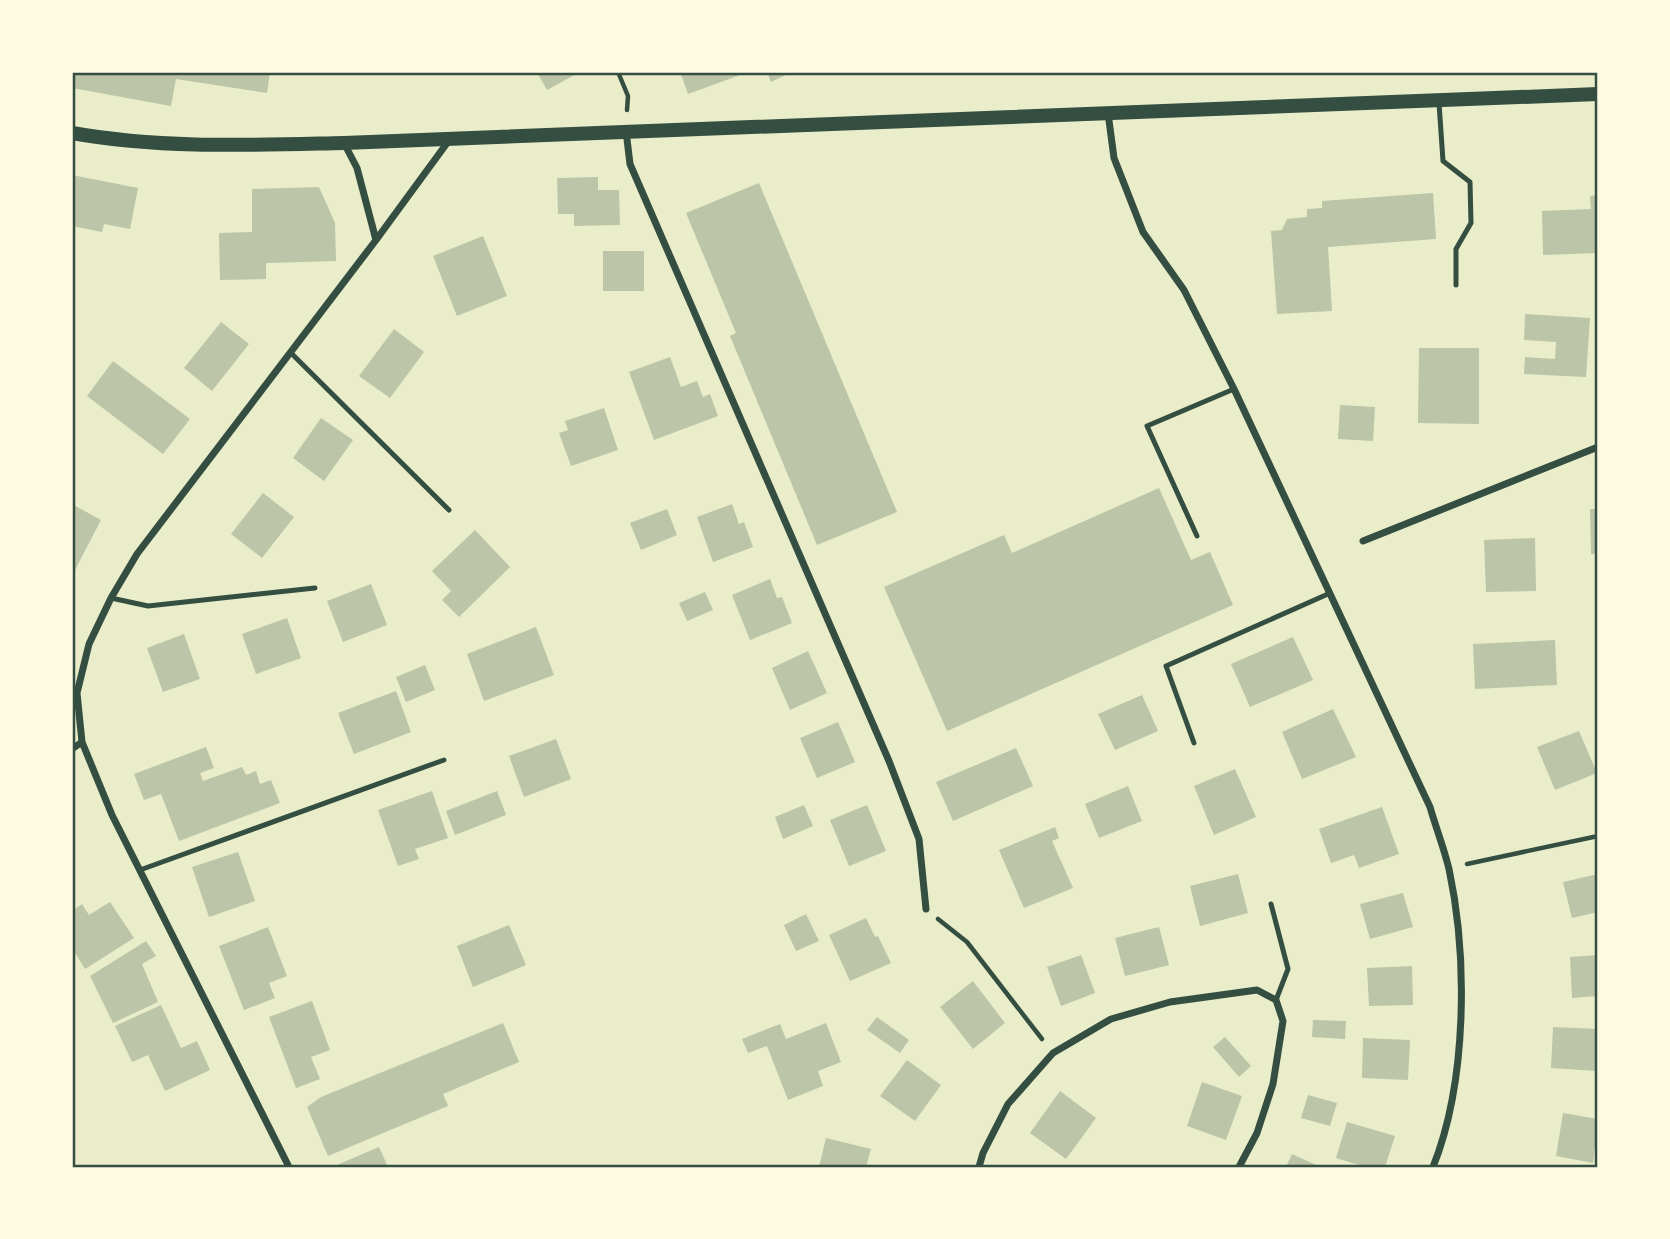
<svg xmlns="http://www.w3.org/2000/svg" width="1670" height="1239" viewBox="0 0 1670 1239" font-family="'Exo 2',sans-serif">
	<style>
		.building { fill: #bcc5a7 }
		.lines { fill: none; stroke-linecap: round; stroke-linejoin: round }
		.path { stroke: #344e41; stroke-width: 4.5 }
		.service { stroke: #344e41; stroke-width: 5 }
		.minor { stroke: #344e41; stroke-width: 7 }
		.secondary { stroke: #344e41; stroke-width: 14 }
		.neatline { fill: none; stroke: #344e41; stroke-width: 2.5 }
	</style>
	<rect width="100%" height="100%" fill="#e9edc9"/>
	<path class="building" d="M72,72h198l-3,21 -91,-14 -5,27 -99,-18z
		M537,72h43l-33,18z
		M680,72h59l1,3 -52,19z
		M767,72h25l-21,10z
		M72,175l66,13 -8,41 -26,-5 -2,8 -30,-6z
		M598,177v13h21l1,35 -46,1v-12h-16l-1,-36z
		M759,183l138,329 -80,33 -87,-209 6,-3 -50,-120z
		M319,187l16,36 1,38 -70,2v16l-46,1 -1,-47 33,-1v-43z
		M1433,193l3,46 -108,8 4,64 -55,3 -6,-83 11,-1 5,-11 20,-2v-8l15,-1v-7z
		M1598,195v58l-55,2 -1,-44 49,-2 -1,-13z
		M483,236l24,60 -50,20 -24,-60z
		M603,251h41v40h-41z
		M1525,314l65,4 -4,59 -62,-3 1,-17 30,2 1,-17 -32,-2z
		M221,322l28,22 -37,47 -28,-23z
		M394,329l30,23 -34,46 -31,-22z
		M1419,348h60v76l-61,-1z
		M670,357l11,30 16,-6 6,16 7,-3 8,22 -64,24 -25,-68z
		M113,361l77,58 -27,35 -76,-58z
		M1340,405l35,2 -2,34 -35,-2z
		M604,408l14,42 -47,16 -12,-33 9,-3 -3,-9z
		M321,418l32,22 -29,41 -31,-23z
		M1159,488l32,72 19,-8 23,53 -286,126 -63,-144 120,-52 8,18z
		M263,493l31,24 -32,41 -31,-24z
		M72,504l29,16 -27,52 -2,-2z
		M732,504l7,20 5,-2 9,25 -40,15 -16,-45z
		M667,509l10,26 -36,15 -11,-27z
		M1590,509h8v45h-7z
		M475,530l35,37 -51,50 -17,-17 9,-9 -19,-20z
		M1535,538l1,53 -50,1 -2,-52z
		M770,579l7,19 5,-1 10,26 -42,17 -18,-45z
		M371,584l16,41 -44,17 -16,-41z
		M705,592l8,18 -26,11 -8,-18z
		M287,618l14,40 -45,16 -14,-40z
		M536,627l18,48 -70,26 -17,-47z
		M184,634l16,45 -37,13 -16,-44z
		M1293,637l20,43 -63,27 -19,-43z
		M1555,640l2,45 -82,4 -2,-45z
		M808,651l19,42 -37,17 -18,-42z
		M425,665l10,25 -29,12 -10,-25z
		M396,691l15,41 -57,22 -16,-41z
		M1142,695l16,36 -43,19 -17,-36z
		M1333,709l23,48 -54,22 -20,-47z
		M838,722l17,40 -38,16 -17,-40z
		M1579,731l18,42 -42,17 -18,-43z
		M556,739l15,40 -47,18 -15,-41z
		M206,747l8,21 -14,5 3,8 39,-14 4,8 10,-4 4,13 11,-4 9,23 -101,38 -18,-47 -17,6 -10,-26z
		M1016,748l17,38 -80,35 -17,-39z
		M1235,769l21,48 -42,18 -20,-49z
		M1128,786l14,35 -43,17 -14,-34z
		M432,791l16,47 -33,11 4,10 -21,7 -20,-56z
		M497,791l9,24 -51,20 -9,-24z
		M804,805l9,21 -30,13 -8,-22z
		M867,805l19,46 -37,15 -19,-46z
		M1382,807l17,47 -40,14 -5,-13 -23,8 -12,-34z
		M1055,827l4,11 -7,3 21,47 -49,20 -25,-58z
		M238,852l17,49 -46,16 -17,-50z
		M1238,874l10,39 -48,13 -10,-40z
		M1598,874v38l-26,6 -9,-36z
		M1403,893l10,34 -43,12 -10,-35z
		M110,902l24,36 -49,31 -13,-21v-37l10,-7 7,11z
		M806,914l13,27 -23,10 -12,-26z
		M866,918l9,19 3,-1 13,27 -41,18 -21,-46z
		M509,925l17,40 -53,22 -16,-41z
		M268,927l19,49 -18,7 6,15 -31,12 -25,-64z
		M1159,927l10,38 -44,11 -10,-38z
		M146,941l10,15 -14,8 16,38 -45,21 -23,-47z
		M1081,955l14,38 -34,13 -14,-39z
		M1598,955v41l-26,2 -2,-41z
		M1412,966l1,39 -44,1 -2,-38z
		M973,981l32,42 -32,26 -33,-42z
		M312,1001l18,49 -19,7 9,22 -24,9 -27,-71z
		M161,1005l20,43 16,-7 13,29 -45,21 -17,-36 -16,7 -17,-36z
		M877,1017l32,23 -9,13 -33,-23z
		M1313,1020l33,1 -1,18 -33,-2z
		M503,1023l16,39 -76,32 5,12 -120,50 -21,-49 14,-10z
		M826,1023l15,39 -23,9 5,15 -35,14 -21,-54 -19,7 -6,-14 38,-15 6,15z
		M1553,1027l45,2 -2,42 -45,-3z
		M1225,1037l26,29 -12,11 -26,-30z
		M1363,1038l47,2 -2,40 -46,-2z
		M907,1060l34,25 -26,36 -35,-25z
		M1202,1082l40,14 -16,44 -39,-14z
		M1060,1091l36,27 -30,41 -36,-26z
		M1308,1095l29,8 -7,23 -29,-8z
		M1563,1113l35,6 -5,44 -37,-7z
		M1347,1122l48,14 -10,31h-19l-30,-9z
		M826,1138l45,11 -5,18h-47z
		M379,1147l9,20h-56z
		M1292,1154l24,11 -1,2h-29z"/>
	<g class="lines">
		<path class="path" d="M618,72l10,24 -1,14
			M1467,864l131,-28
			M938,919l29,23 75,97"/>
		<path class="service" d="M1439,103l4,58 27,21 1,41 -15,26v36
			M290,352l159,158
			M1197,536l-50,-110 87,-37
			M111,598l37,8 167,-18
			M1194,743l-28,-77 162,-72
			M140,870l304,-110
			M1271,904l17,65 -12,31"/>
		<path class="minor" d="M1108,113l6,45 29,74 41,58 50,99 196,418c6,21 14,41 19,62 19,89 18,213 -16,298
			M626,131l4,33 259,597 30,78 7,70
			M376,240l74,-101
			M1363,541l235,-94
			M72,749l10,-7
			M289,1167l-177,-352 -30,-73 -5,-49 12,-49 22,-46 26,-44 239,-314 -19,-72 -13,-25
			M979,1167l4,-14 25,-49 45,-51 58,-34 59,-17 87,-12 19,10 7,21 -10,63 -16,49 -18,34"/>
		<path class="secondary" d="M72,133c90,16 181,12 272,10l1254,-49"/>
	</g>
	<rect width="1670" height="1239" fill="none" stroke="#fefae0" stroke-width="147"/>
	<rect x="74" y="74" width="1522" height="1092" class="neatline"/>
</svg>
